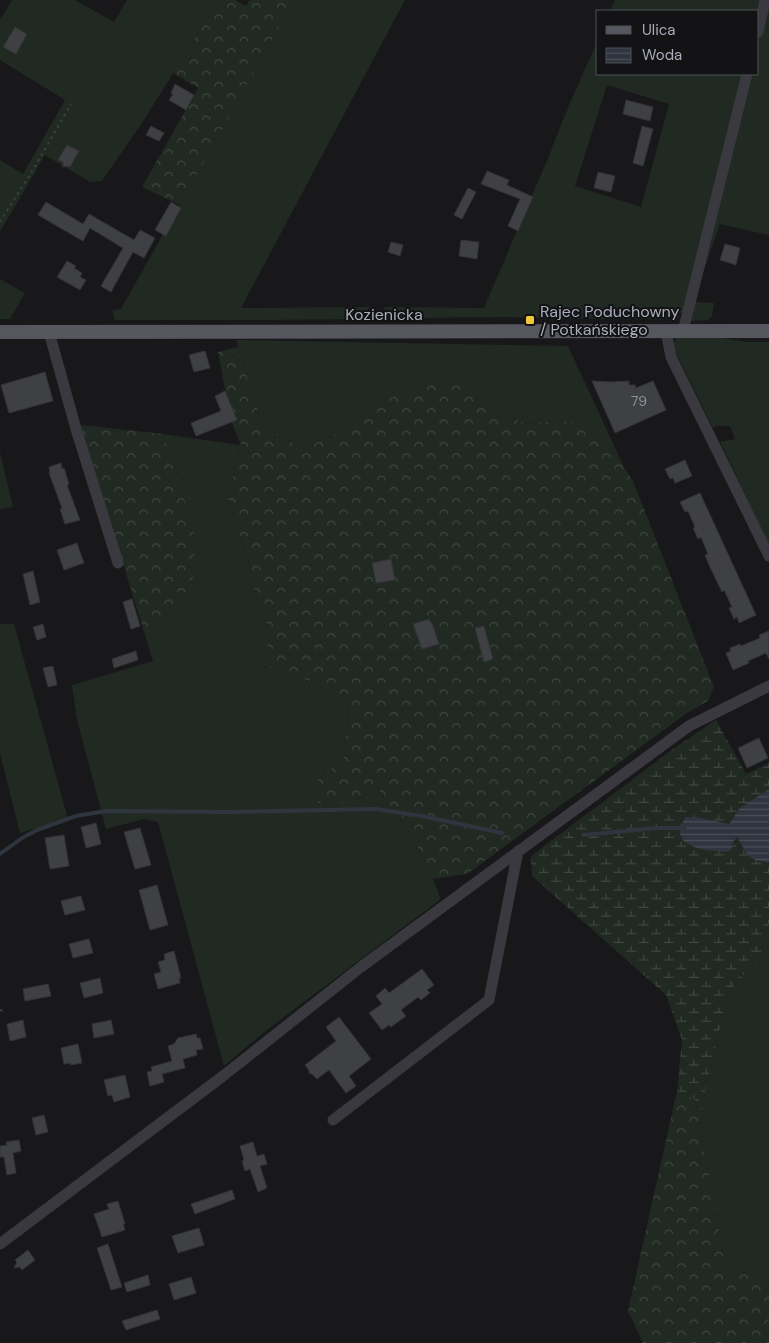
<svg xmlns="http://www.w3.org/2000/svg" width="769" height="1343" viewBox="0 0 769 1343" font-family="'DM Sans',sans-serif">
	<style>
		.grass { fill: #202922; fill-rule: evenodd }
		.forest { fill: url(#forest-crowns) }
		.wetland { fill: url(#wetland-marsh) }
		.water { fill: url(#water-rules) }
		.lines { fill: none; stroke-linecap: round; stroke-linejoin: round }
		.stream { stroke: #2e353f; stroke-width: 4 }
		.building { fill: #3f4044; stroke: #333236 }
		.path { stroke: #3f4046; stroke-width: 2; stroke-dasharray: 2.5 4; stroke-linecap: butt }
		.minor { stroke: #39393f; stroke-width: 11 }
		.major { stroke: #55565e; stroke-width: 14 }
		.poi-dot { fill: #f4c736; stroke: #131315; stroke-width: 2 }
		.labels { text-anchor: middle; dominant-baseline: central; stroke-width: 4; stroke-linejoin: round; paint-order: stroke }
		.number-label { font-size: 14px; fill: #8f929c }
		.poi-label { font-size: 16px; fill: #aaaeba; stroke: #131315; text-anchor: start }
		.street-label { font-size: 16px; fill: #aaaeba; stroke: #131315 }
	</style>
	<defs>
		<pattern id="forest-crowns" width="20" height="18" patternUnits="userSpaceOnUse" patternTransform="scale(1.25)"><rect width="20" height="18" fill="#202922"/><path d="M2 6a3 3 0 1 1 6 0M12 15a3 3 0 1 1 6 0" fill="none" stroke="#3e4640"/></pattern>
		<pattern id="wetland-marsh" width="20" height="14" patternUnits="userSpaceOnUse" patternTransform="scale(1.25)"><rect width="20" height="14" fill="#202922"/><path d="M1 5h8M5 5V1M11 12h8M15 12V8" fill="none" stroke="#3e4640"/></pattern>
		<pattern id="water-rules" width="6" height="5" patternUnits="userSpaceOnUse" patternTransform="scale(1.25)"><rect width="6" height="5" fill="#2e353f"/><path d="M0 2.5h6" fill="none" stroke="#4a5059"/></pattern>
	</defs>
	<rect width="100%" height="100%" fill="#18181a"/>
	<path class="grass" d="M12,0h63l39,22 13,-22h92l-75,120 -42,61 -12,1 -45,-27 -45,77v-72l23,14 42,-74 -65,-40v-40z
		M294,0h111l-164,308 128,-1 -4,12 -101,1h-149l-3,-10 9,-1z
		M615,0h154v235l-49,-11 -27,78 21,1 -2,13 -4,4 -17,1 -4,-8h-8l-1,6c-57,1 -113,-1 -169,-2 -43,0 -85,1 -127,2l3,-12 99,1 62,-145 23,-58 29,-65v34h160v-63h-148zM607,85l62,19 -28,103 -66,-21z
		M0,279l25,14 -15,26h-10z
		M677,337l46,1 23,4h23v203l-49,-103 15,-3 -5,-13h-14l-3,2 -38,-77 -2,-6z
		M236,340l332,6 56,121 -16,-24 -48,-22 -36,2 -47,-19 -89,-5 -55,36 -30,14 -41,-25z
		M80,425l83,9 78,11 -13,53 7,25 12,31 14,63 14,14 -16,34 29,7 31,13 30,21 -5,52 -26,22 36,22 23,-15 36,51 20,41 8,20 -173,130 -44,37 -66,-244 -14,-3 -38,10 -29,-109 -5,-35 81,-24z
		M0,452l13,55 -13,2z
		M0,624h14l54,195 -48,14 -20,-80z
		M769,923v364l-11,-11 -32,-8 -26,-141 5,-34 15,-65 7,-33 18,-22 14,-11z"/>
	<path class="forest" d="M219,0h16l11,6 4,-6h44l-114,205 -38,-18 56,-99 -25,-15z
		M238,347l24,77 41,25 30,-14 55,-36 54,-20 35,5v20l47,19 36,-2 32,5 16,17 25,38 81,206 -6,14 -21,12 -220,161 -34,5 -20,-41 -36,-51 -23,15 -36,1v-23l26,-22 5,-52 -30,-21 -31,-13 -29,-7 15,-34 -13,-14 -14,-63 -12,-31 -7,-25 13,-53 -10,-24 -13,-69z
		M80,425l83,9 30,93 2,47 -12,22 -38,37z
		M677,1091l18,8 31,169 32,8 11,11v56h-126l-15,-32z"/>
	<path class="wetland" d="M716,720l30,54 23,-11v160l-10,39 -14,11 -18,22 -7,33 -15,65 -5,34 -5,-28 -18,-8 5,-51 -16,-45 -134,-119 -1,-20 142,-107z"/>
	<path class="water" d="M769,789v73c-24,-2 -21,-8 -32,-25l-4,5 -2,9c-12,2 -44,-1 -50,-14 -3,-7 2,-14 4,-20h10l34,7 11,-16z"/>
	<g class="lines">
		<path class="stream" d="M583,835l74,-7h28
			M0,854l22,-16 15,-8 39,-14 30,-5 124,1 146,-3 46,7 80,17"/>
	</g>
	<path class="building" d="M15,27l12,7 -11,20 -13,-7z
		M175,84l19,11 -8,15 -17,-10 4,-6 -2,-1z
		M626,100l27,7 -3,14 -27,-7z
		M151,126l13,7 -5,8 -13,-6z
		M642,126l11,3 -10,37 -10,-3z
		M67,145l12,6 -9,16 -2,-1 -5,1v-5l-5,-2z
		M487,171l22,9 -2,5 26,12 -15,34 -10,-5 12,-27 -39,-15z
		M598,172l17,4 -4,16 -17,-4z
		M468,188l8,4 -14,27 -8,-4z
		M46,202l37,22 6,-10 45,26 6,-10 15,8 -11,20 -11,-6 -22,40 -10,-6 22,-38 -33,-20 -7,13 -45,-26z
		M171,202l10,6 -15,28 -11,-6z
		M461,240l18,2 -2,17 -18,-3z
		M391,242l12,3 -3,11 -12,-4z
		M725,244l15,4 -4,17 -16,-5z
		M67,261l9,5 -2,2 8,5 -2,4 6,3 -6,10 -23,-13z
		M205,351l5,17 -16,4 -5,-17z
		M45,372l8,29 -44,12 -8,-28z
		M592,381l19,1 18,-1v4h6l1,3 17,-7 13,29 -51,23z
		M225,391l12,29 -41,16 -5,-13 30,-12 -6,-15z
		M685,460l7,16 -17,7 -2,-5 -3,1 -5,-10z
		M61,463l1,6 2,-1 5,16 -2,1 13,35 -15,4 -5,-15 2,-1 -13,-35h1l-1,-6z
		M700,493l56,122 -17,8 -2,-6 -3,2 -5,-11 3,-1 -8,-17 -2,2 -13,-27 -4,-10 3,-1 -7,-17 -3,2 -5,-11 2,-1 -7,-16 -3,1 -5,-10z
		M77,543l7,20 -20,7 -7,-20z
		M391,559l4,21 -19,3 -4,-20z
		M33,571l7,31 -10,3 -7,-31z
		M132,599l8,27 -9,3 -8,-27z
		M429,619l2,4h1l7,21 -17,5 -9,-25z
		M43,624l3,13 -9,3 -4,-13z
		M484,626l9,33 -9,3 -9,-34z
		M769,631v28l-3,-6 -18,8 1,2 -16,7 -7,-17 5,-2 -1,-3 10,-4 1,2 19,-8 -1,-3z
		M136,651l2,9 -24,8 -2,-9z
		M53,666l4,19 -9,2 -5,-19z
		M759,738l9,20 -21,10 -9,-20z
		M96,823l5,21 -15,4 -5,-21z
		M140,828l11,37 -16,4 -11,-37z
		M64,835l5,31 -19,3 -5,-31z
		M157,885l11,40 -18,5 -11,-40z
		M81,896l4,14 -20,5 -4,-14z
		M89,939l4,14 -20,5 -4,-14z
		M174,951l7,27h-2l1,5 -22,6 -4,-15 7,-2 -3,-10 7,-2 -1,-6z
		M422,969l12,16 -7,5 3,3 -9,7 -3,-3 -17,13 5,6 -15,11 -2,-2 -7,5 -13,-17 13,-9 -6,-8 9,-8 4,5z
		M100,978l3,15 -19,5 -4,-15z
		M48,984l3,12 -26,5 -2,-12z
		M339,1017l32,42 -22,17 7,10 -10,7 -17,-23 -12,9 -5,-5 -3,-1v-3l-4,-5 31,-24 -10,-14z
		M23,1020l3,17 -16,4 -3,-17z
		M111,1020l3,14 -20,4 -2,-14z
		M196,1034l1,4h3l3,11 -7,1 1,5 -14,4 2,9 -23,6 2,8 -14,4 -3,-14 5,-1 -1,-4 21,-6 -4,-15 6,-2 4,-6z
		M78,1044l4,19 -11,2 -1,-2 -6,1 -3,-16z
		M125,1075l5,22 -16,5 -2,-7 -4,1 -4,-16z
		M44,1115l4,17 -12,3 -4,-17z
		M19,1140l2,11 -8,2 3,20 -9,2 -3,-18h-4v-11l7,-1 -1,-3z
		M253,1142l4,14 7,-2 3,10 -7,2 7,22 -9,4 -8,-23 -5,2 -3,-10 2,-1 -4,-14z
		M232,1190l3,9 -40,15 -4,-10z
		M118,1201l7,23h-2l2,6 -23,7 -8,-23 15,-5 -2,-5z
		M199,1228l5,17 -26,8 -6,-17z
		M108,1244l14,43 -11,3 -14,-42z
		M28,1250l7,10 -13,10 -2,-3 -6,1 3,-6 -2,-2z
		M148,1275l2,10 -23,7 -3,-9z
		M191,1277l5,16 -22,7 -5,-16z
		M157,1310l3,9 -34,11 -4,-9z"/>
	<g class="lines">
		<path class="path" d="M0,222l36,-57 35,-61
			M0,1010l6,1"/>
		<path class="minor" d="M758,32l7,-32
			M666,331l5,26 98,199
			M683,331l64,-257
			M49,332l27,97 42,134
			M333,1120l156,-120 29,-149
			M0,1244l223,-168 138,-109 328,-241 80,-40"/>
		<path class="major" d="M0,332l769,-1"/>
	</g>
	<rect class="poi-dot" x="525" y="315" width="10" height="10" rx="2.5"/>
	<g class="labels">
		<g class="number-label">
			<text x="639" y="401">79</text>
		</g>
		<g class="poi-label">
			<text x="540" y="311">Rajec Poduchowny<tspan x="540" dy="18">/ Potkańskiego</tspan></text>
		</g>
		<g class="street-label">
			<text x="384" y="314">Kozienicka</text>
		</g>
	</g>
	<rect x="596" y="10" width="162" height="65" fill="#131315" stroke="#4f5157"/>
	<rect x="606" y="26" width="25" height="8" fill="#55565e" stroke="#4f5157"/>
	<text x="642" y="35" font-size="15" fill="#aaaeba">Ulica</text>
	<rect x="606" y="48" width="25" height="15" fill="url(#water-rules)" stroke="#4f5157"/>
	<text x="642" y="60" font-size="15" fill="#aaaeba">Woda</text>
</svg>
